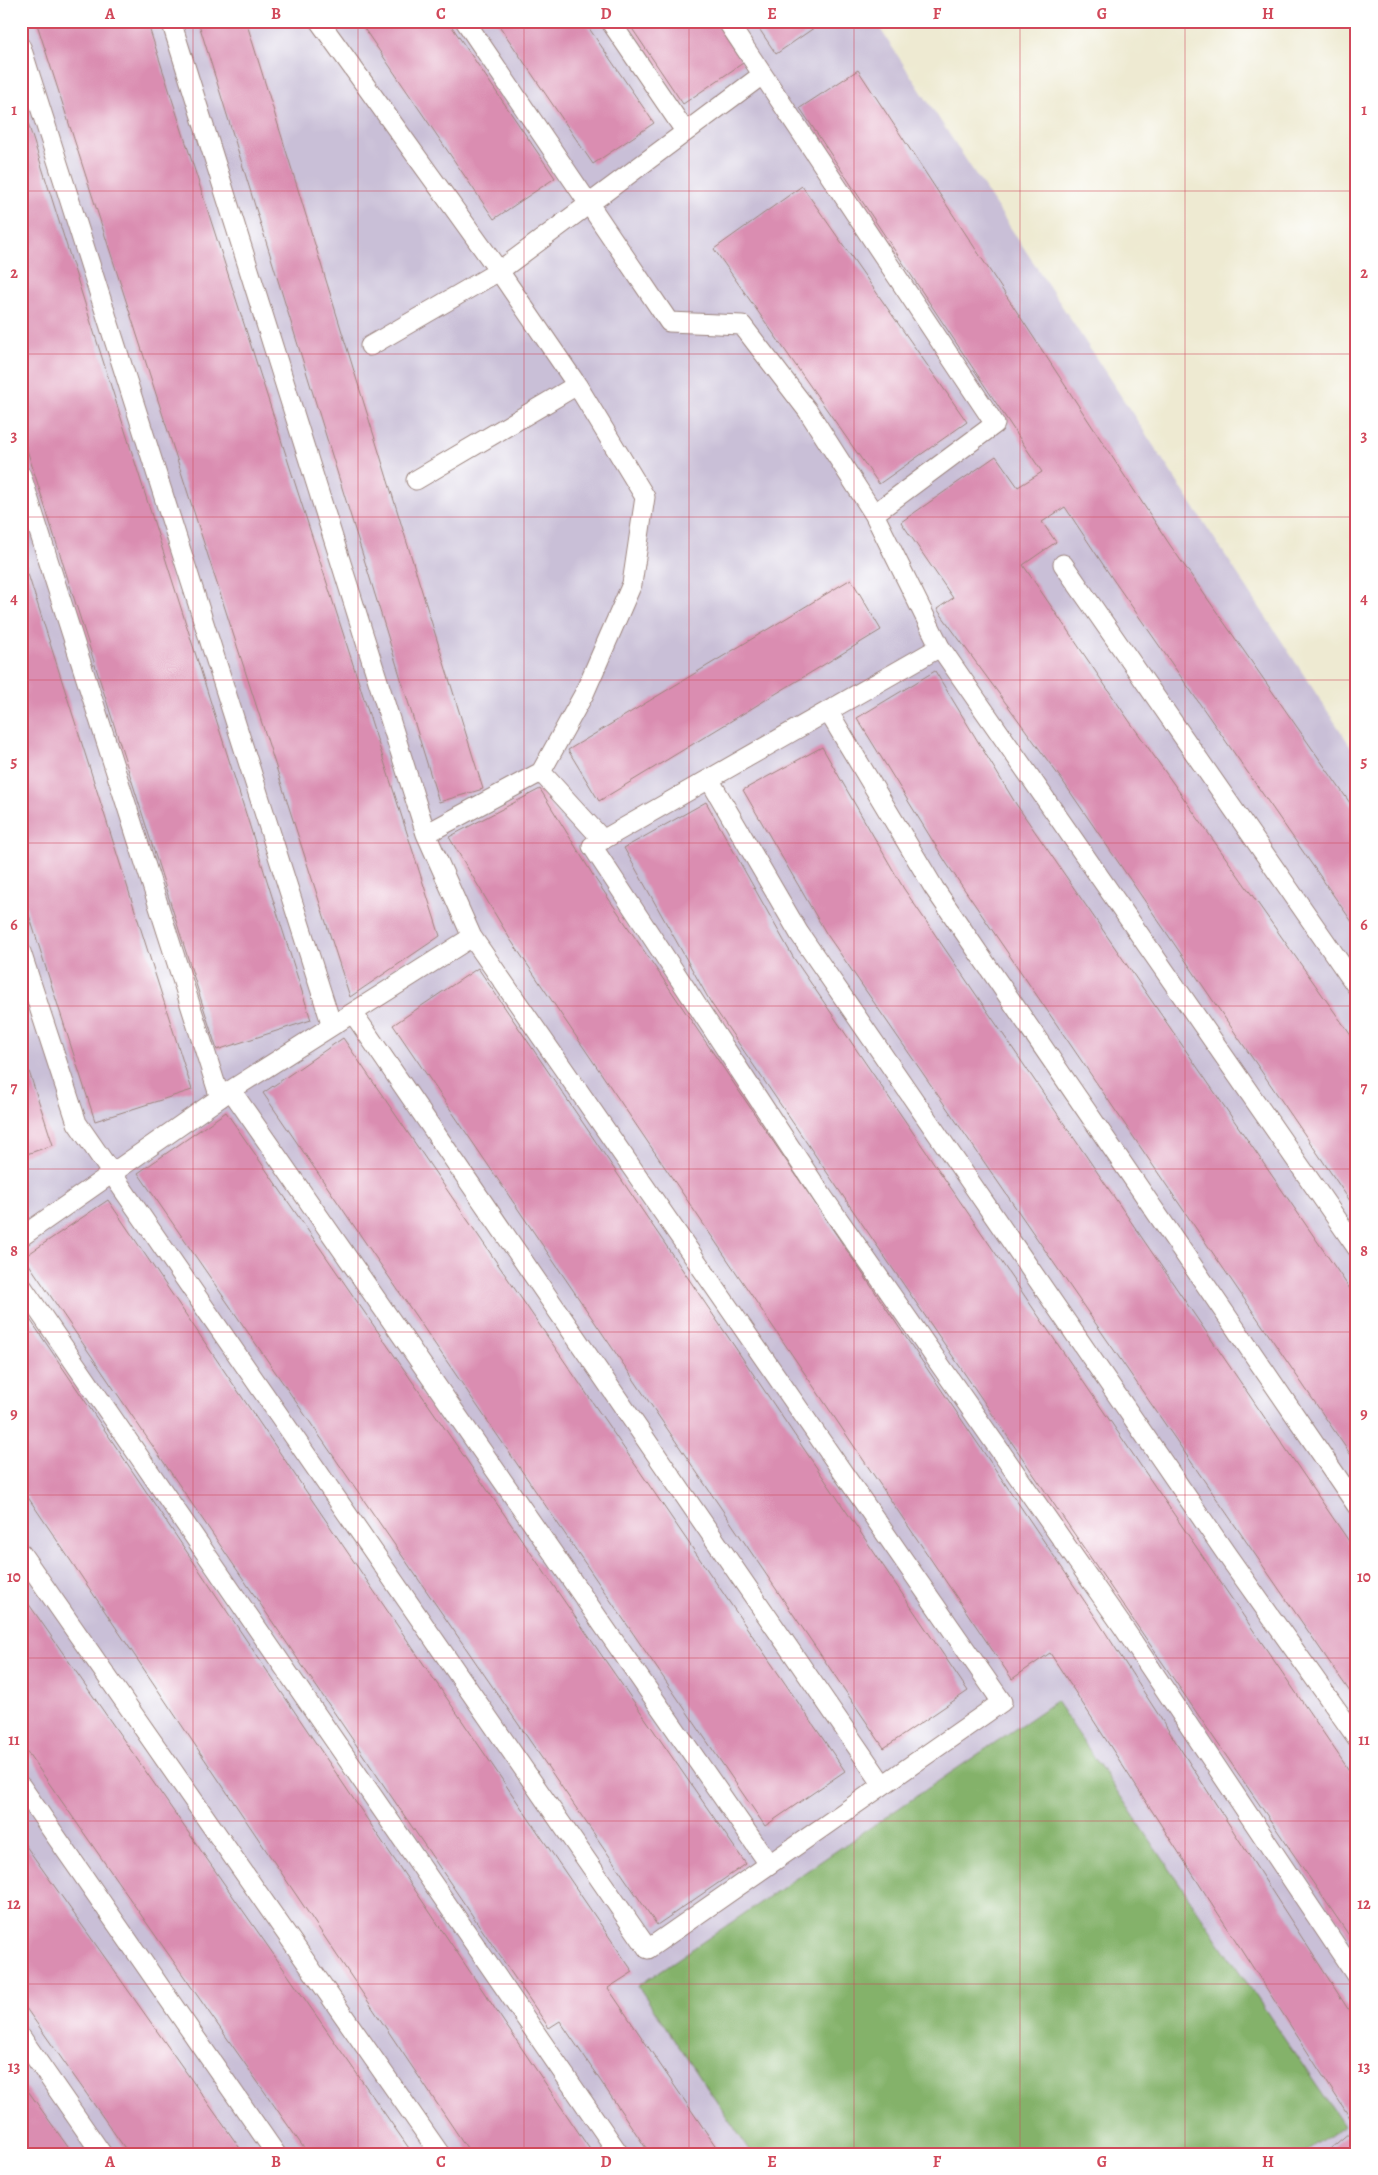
<svg xmlns="http://www.w3.org/2000/svg" width="1378" height="2175" viewBox="0 0 1378 2175" font-family="Alegreya,serif">
	<style>
		.industrial { fill: #c9bfd7 }
		.forest { fill: #84b26b; stroke: #67684b }
		.building { fill: #da8db1 }
		.lines { fill: none; stroke-linecap: round; stroke-linejoin: round }
		.service-casing { stroke: #9c847e; stroke-width: 21 }
		.service { stroke: #fff; stroke-width: 19 }
		.grid { fill: none; stroke: #d1495b; stroke-width: 1; stroke-opacity: 0.55 }
		.neatline { fill: none; stroke: #d1495b; stroke-width: 2 }
		.grid-label { font-size: 16px; text-anchor: middle; font-weight: bold; fill: #d1495b }
	</style>
	<rect width="100%" height="100%" fill="#fff"/>
	<filter id="ink" filterUnits="userSpaceOnUse"><feTurbulence type="fractalNoise" baseFrequency=".02" numOctaves="2"/><feDisplacementMap in="SourceGraphic" scale="10" xChannelSelector="R" yChannelSelector="G"/><feConvolveMatrix kernelMatrix="1 2 1 2 8 2 1 2 1" color-interpolation-filters="sRGB"/></filter>
	<filter id="wash" filterUnits="userSpaceOnUse"><feTurbulence type="fractalNoise" baseFrequency=".0096" numOctaves="4" result="noise"/><feDisplacementMap in="SourceGraphic" scale="20" xChannelSelector="R" yChannelSelector="G"/><feGaussianBlur stdDeviation="1.12" result="paint"/><feColorMatrix in="noise" values="0 0 0 0 0 0 0 0 0 0 0 0 0 0 0 0 0 1.4 0 .05"/><feComposite in="paint" operator="in"/></filter>
	<g filter="url(#wash)">
		<rect width="100%" height="100%" fill="#eeead2"/>
		<path class="industrial" d="M21,21h854l482,735v1398h-54l41,-28 -706,-141 114,169h-731z"/>
		<path class="forest" d="M1056,1701l288,425 -41,28h-551l-114,-168z"/>
		<g id="blocks">
			<path class="building" d="M36,21h111l293,915 -90,61z
				M198,21h48l237,768 -44,13z
				M359,21h89l107,157 -61,41z
				M496,21h88l70,102 -61,41z
				M627,21h88l28,42 -60,41z
				M754,21h70l-48,33z
				M858,70l312,475 187,268v116l-245,-351 -47,-71 -23,15 14,20 -33,23 107,157 227,322v167l-295,-431 -125,-171 16,-11 -52,-76 95,-66 22,31 24,-15 -242,-364z
				M22,104l289,916 -94,30 -196,-619z
				M802,186l165,236 -88,62 -165,-235z
				M21,552l171,538 -97,31 -74,-231z
				M851,579l30,51 -282,171 -31,-51z
				M935,671l81,133 341,495v165l-410,-600 -90,-146z
				M822,747l82,142 453,664v149l-531,-769 -83,-143z
				M540,789l56,91 502,741 259,402v131h-33l32,-27 -306,-474 -38,26 -502,-740 -61,-102z
				M706,802l87,155 564,825v165l-646,-944 -87,-155z
				M478,968l490,723 -84,57 -491,-723z
				M343,1038l502,733 -80,55 -502,-733z
				M22,1050l31,95 -32,11v-105z
				M226,1112l520,752 -89,61 -519,-752z
				M108,1200l525,772 -25,16 113,166h-71l-90,-133 -11,7 -525,-771z
				M21,1306l572,848h-122l-450,-667z
				M21,1593l392,561h-105l-287,-411z
				M21,1839l223,315h-115l-108,-153z
				M21,2081l52,73h-52z"/>
		</g>
	</g>
	<g filter="url(#ink)">
		<use href="#blocks" fill-opacity="0" stroke="#9c847e" stroke-width="1"/>
		<g class="lines">
			<defs>
				<path id="service" d="M319,21l180,250 78,114 68,112 -13,87 -48,110 -43,78
					M465,21l204,301 73,3 66,86 66,103 66,133 417,601
					M610,21l75,110
					M727,21l268,403 -121,90
					M21,47l311,979
					M370,346l129,-75 263,-196
					M21,475l199,623
					M416,480l161,-95
					M1063,564l294,423
					M940,647l-348,199 231,351 300,430 234,350
					M828,711l106,177 423,618
					M709,779l90,154 428,622 130,183
					M426,834l115,-62 62,68
					M21,952l56,171 571,826 354,-247 -530,-765
					M353,1013l530,772
					M231,1090l538,774
					M21,1237l210,-147 241,-153 -46,-103 -255,-813
					M21,1285l598,869
					M21,1553l419,601
					M21,1786l255,368
					M21,2037l81,117"/>
			</defs>
			<use href="#service" class="service-casing"/>
			<use href="#service" class="service"/>
		</g>
	</g>
	<path class="grid" d="M193,21v2133M358,21v2133M524,21v2133M689,21v2133M854,21v2133M1020,21v2133M1185,21v2133M21,191h1336M21,354h1336M21,517h1336M21,680h1336M21,843h1336M21,1006h1336M21,1169h1336M21,1332h1336M21,1495h1336M21,1658h1336M21,1821h1336M21,1984h1336"/>
	<rect width="1378" height="2175" fill="none" stroke="#fff" stroke-width="55"/>
	<rect x="28" y="28" width="1322" height="2120" class="neatline"/>
	<g class="grid-label">
		<text x="110" y="19">A</text>
		<text x="276" y="19">B</text>
		<text x="441" y="19">C</text>
		<text x="606" y="19">D</text>
		<text x="772" y="19">E</text>
		<text x="937" y="19">F</text>
		<text x="1102" y="19">G</text>
		<text x="1268" y="19">H</text>
		<text x="14" y="115">1</text>
		<text x="1364" y="115">1</text>
		<text x="14" y="278">2</text>
		<text x="1364" y="278">2</text>
		<text x="14" y="441">3</text>
		<text x="1364" y="441">3</text>
		<text x="14" y="604">4</text>
		<text x="1364" y="604">4</text>
		<text x="14" y="767">5</text>
		<text x="1364" y="767">5</text>
		<text x="14" y="930">6</text>
		<text x="1364" y="930">6</text>
		<text x="14" y="1093">7</text>
		<text x="1364" y="1093">7</text>
		<text x="14" y="1256">8</text>
		<text x="1364" y="1256">8</text>
		<text x="14" y="1419">9</text>
		<text x="1364" y="1419">9</text>
		<text x="14" y="1582">10</text>
		<text x="1364" y="1582">10</text>
		<text x="14" y="1745">11</text>
		<text x="1364" y="1745">11</text>
		<text x="14" y="1909">12</text>
		<text x="1364" y="1909">12</text>
		<text x="14" y="2072">13</text>
		<text x="1364" y="2072">13</text>
		<text x="110" y="2167">A</text>
		<text x="276" y="2167">B</text>
		<text x="441" y="2167">C</text>
		<text x="606" y="2167">D</text>
		<text x="772" y="2167">E</text>
		<text x="937" y="2167">F</text>
		<text x="1102" y="2167">G</text>
		<text x="1268" y="2167">H</text>
	</g>
</svg>
